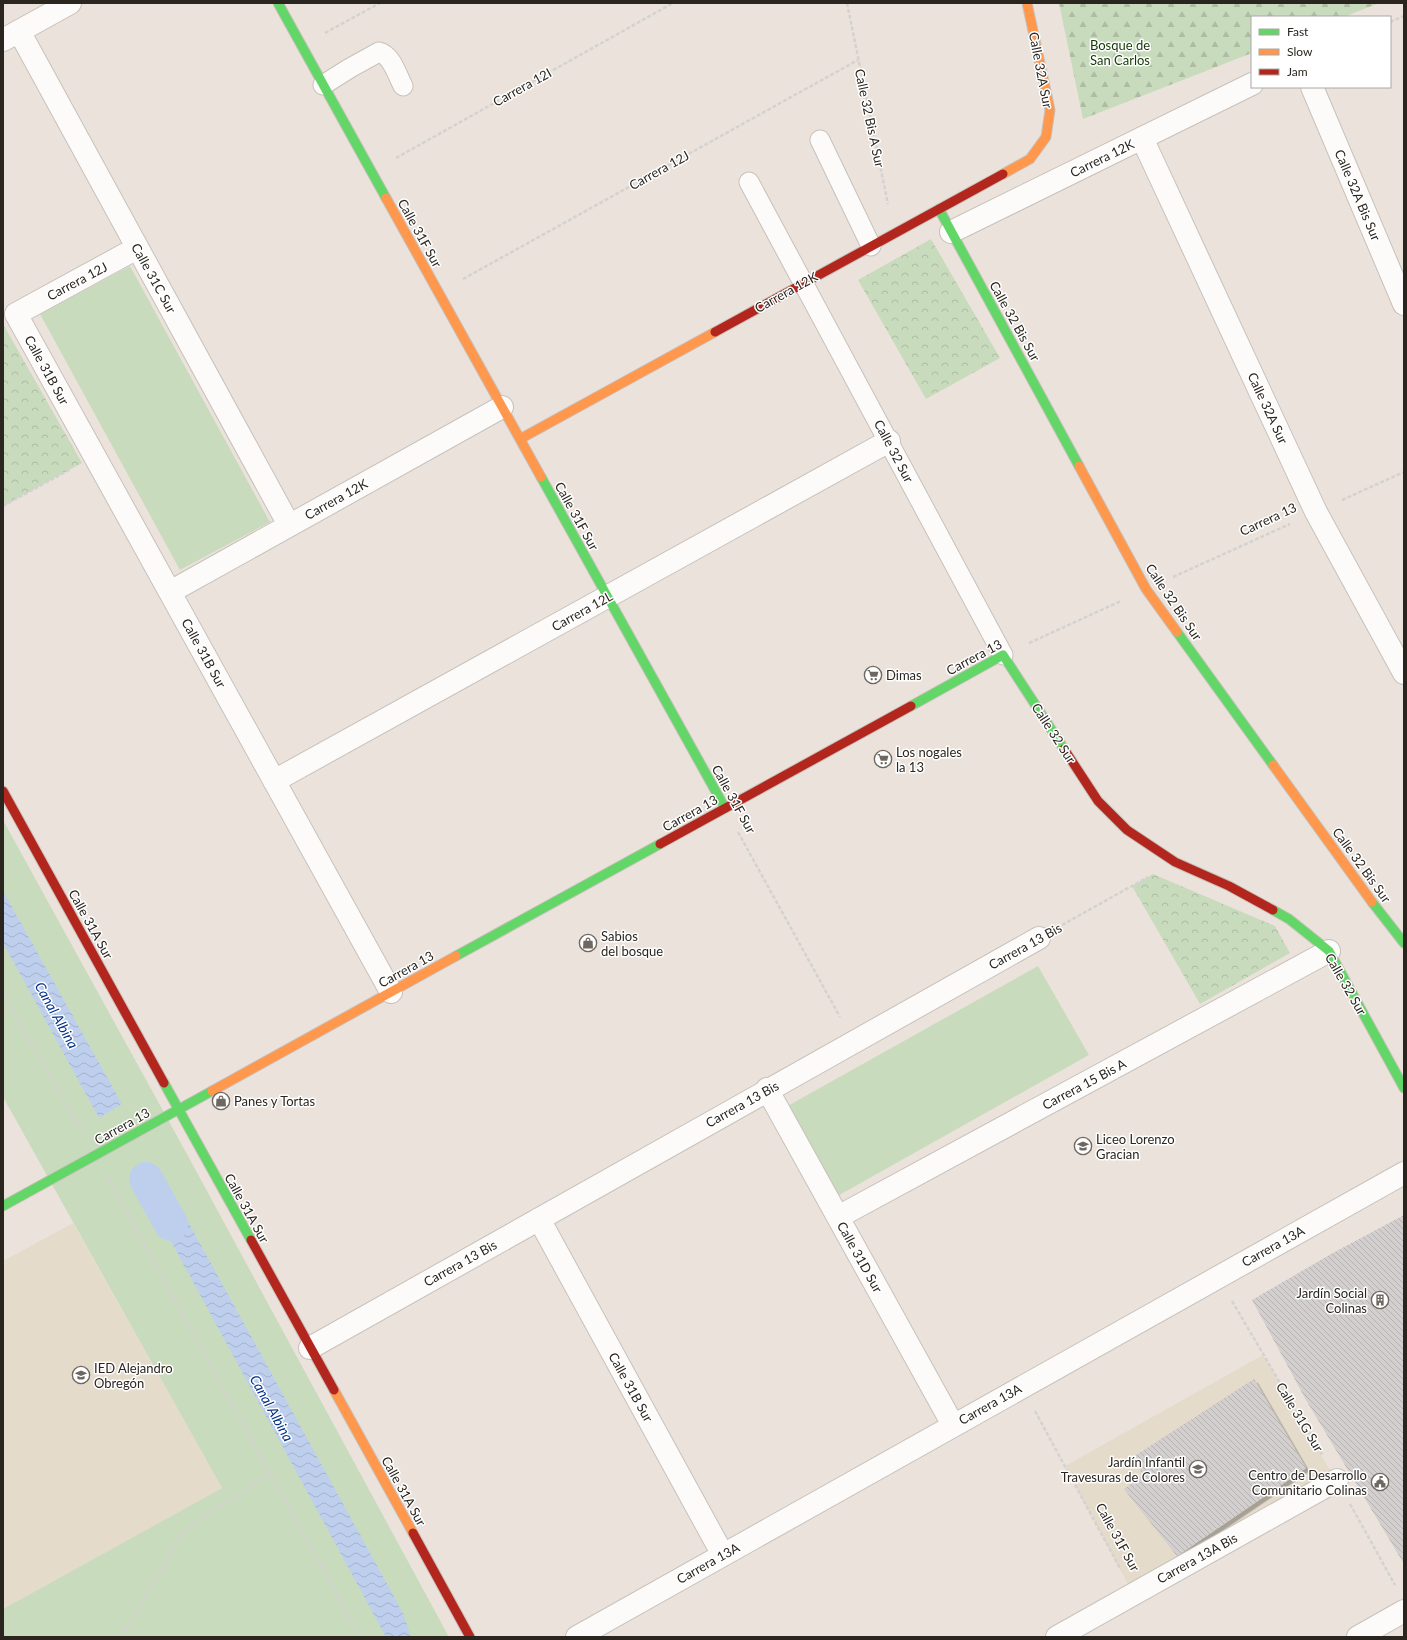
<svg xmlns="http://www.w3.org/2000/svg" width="1407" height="1640" viewBox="0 0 1407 1640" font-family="Lato,sans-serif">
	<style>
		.education { fill: #e4dbcb }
		.green { fill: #c9dbbd }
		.forest { fill: url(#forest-firs) }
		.park { fill: url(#park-crowns) }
		.water { fill: url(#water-waves) }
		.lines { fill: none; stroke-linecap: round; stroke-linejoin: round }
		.canal { stroke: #becfee; stroke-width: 34 }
		.building { fill: url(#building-back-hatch); filter: url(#shadow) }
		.lane-casing { stroke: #c7c1bb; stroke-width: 21 }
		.street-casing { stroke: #c7c1bb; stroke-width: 24 }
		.fast-casing { stroke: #c7c1bb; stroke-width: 11 }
		.slow-casing { stroke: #c7c1bb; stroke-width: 11 }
		.jam-casing { stroke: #c7c1bb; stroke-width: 11 }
		.path { stroke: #d4d2d0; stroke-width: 2.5; stroke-dasharray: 4 2; stroke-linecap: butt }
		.lane { stroke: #fcfbfa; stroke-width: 19 }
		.street { stroke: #fcfbfa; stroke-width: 22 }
		.fast { stroke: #63d668; stroke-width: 9 }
		.slow { stroke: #ff974d; stroke-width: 9 }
		.jam { stroke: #b3261e; stroke-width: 9 }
		.labels { text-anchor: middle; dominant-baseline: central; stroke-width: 3; stroke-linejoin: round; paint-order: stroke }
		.park-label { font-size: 13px; fill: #103904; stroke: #fff }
		.street-label { font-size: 13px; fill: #2a251f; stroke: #fff }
		.poi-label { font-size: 13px; fill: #2a251f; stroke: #fff; text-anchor: start }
		.water-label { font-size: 14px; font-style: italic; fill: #003188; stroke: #fff }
	</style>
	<defs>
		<pattern id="forest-firs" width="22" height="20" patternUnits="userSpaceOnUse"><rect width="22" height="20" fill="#c9dbbd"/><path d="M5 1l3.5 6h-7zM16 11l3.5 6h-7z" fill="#adbca2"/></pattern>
		<pattern id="park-crowns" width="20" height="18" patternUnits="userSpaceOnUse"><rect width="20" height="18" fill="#c9dbbd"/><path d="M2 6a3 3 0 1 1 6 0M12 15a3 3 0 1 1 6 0" fill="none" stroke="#adbca2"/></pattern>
		<pattern id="water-waves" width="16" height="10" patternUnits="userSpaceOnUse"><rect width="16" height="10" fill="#becfee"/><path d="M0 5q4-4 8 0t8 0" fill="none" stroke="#a3b2cc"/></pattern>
		<pattern id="building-back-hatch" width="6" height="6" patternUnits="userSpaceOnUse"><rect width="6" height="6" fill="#d3cfcf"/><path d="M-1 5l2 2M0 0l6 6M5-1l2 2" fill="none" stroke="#b5b2b1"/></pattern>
		<filter id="shadow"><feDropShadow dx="3.5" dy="3.5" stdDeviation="0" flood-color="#0004"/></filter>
	</defs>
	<rect width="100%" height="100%" fill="#ebe3db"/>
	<path class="education" d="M73,1223l149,265 -219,121v-348z
		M1263,1355l68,117 -203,112 -63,-118z"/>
	<path class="green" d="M130,266l140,256 -90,48 -140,-256z
		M3,820l185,336 261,481h-446v-28l219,-121 -219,-391z
		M1038,966l51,89 -255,143 -50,-90z"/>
	<path class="forest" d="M1059,3h320l-35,14h-92v36l-169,66z"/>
	<path class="park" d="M931,239l69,119 -74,41 -68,-119z
		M3,324l79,139 -79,43z
		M1153,874l122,52 15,27 -90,51 -68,-118z"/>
	<path class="water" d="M3,891l119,213 -23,14 -96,-175z
		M163,1176l240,437 8,24h-25l-244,-449z"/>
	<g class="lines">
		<path class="canal" d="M146,1179l25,45"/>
	</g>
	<path class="building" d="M1404,1215v349l-98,-164 -54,-100 79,-46z
		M1254,1379l52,89 -129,88 -53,-67 19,-14 -10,-18z"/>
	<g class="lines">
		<defs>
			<path id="lane" d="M323,85l27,-17 29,-16c13,3 18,23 24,34
				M820,140l51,106
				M749,182l254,473"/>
			<path id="street" d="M19,31l270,494
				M3,40l67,-37
				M1312,87l92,217
				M1142,138l174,374 88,161
				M951,232l301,-148
				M137,248l-121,66 375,678
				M170,592l332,-185
				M274,781l615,-340
				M767,1089l186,336
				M838,1217l491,-266
				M539,1219l184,336
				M310,1348l729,-410
				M577,1637l827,-464
				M1057,1637l280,-157
				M1358,1637l46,-26"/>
			<path id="fast" d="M278,3l108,195
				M939,209l140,257
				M541,477l184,331
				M1177,632l96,133
				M911,706l92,-51 61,94
				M1372,902l32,41
				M1273,910l16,9 40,32 75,137
				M456,956l204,-112
				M164,1083l87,157
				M3,1206l209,-115"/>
			<path id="slow" d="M1003,174l27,-15 16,-22 4,-27 -23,-107
				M386,198l155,279
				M520,439l195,-107
				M1079,466l67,123 31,43
				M1273,765l99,137
				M212,1091l244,-135
				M334,1390l79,143"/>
			<path id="jam" d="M715,332l288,-158
				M1064,749l34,52 29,29 48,32 54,24 44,24
				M3,791l161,292
				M660,844l251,-138
				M251,1240l83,150
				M413,1533l57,104"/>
		</defs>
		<use href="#lane" class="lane-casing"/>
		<use href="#street" class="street-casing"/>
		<use href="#fast" class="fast-casing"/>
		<use href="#slow" class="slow-casing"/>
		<use href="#jam" class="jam-casing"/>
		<path class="path" d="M847,3l41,201
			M1390,22l14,-6
			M325,33l55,-30
			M396,158l277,-155
			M463,279l395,-219
			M1342,500l62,-28
			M3,506l68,-37
			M1173,577l117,-53
			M1029,643l92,-42
			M738,832l102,185
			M1062,925l86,-48
			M3,993l79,139
			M109,1180l251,457
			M1232,1301l91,155
			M1035,1411l86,159
			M1350,1504l45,81
			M122,1637l62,-107 87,-56"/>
		<use href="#lane" class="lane"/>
		<use href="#street" class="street"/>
		<use href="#fast" class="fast"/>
		<use href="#slow" class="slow"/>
		<use href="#jam" class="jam"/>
	</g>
	<defs>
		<symbol id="supermarket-ring" viewBox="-11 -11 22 22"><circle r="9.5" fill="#fff" stroke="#6e6861" stroke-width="1.5"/><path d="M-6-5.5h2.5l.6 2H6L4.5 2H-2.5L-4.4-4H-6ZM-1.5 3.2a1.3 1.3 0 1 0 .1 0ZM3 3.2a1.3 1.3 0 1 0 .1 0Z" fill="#6e6861"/></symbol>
		<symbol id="shop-ring" viewBox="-11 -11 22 22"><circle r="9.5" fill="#fff" stroke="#6e6861" stroke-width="1.5"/><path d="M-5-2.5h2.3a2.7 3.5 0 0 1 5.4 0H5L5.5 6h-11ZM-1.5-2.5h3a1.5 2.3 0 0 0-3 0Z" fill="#6e6861"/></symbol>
		<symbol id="school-ring" viewBox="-11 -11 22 22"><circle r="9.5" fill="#fff" stroke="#6e6861" stroke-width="1.5"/><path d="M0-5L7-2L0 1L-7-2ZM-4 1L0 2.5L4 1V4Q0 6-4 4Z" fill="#6e6861"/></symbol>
		<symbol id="building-ring" viewBox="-11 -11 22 22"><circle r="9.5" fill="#fff" stroke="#6e6861" stroke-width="1.5"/><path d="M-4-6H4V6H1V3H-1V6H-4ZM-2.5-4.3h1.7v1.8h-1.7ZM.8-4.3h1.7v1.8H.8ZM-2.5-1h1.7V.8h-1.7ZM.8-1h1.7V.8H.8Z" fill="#6e6861"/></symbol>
		<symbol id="civic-ring" viewBox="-11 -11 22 22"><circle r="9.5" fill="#fff" stroke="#6e6861" stroke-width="1.5"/><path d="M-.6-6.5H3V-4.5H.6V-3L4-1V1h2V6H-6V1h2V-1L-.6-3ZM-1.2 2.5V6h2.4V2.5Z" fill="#6e6861"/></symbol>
	</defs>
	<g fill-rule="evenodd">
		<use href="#supermarket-ring" x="863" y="665" width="20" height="20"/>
		<use href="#supermarket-ring" x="873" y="749" width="20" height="20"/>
		<use href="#shop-ring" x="578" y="933" width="20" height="20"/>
		<use href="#shop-ring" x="211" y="1091" width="20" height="20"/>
		<use href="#school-ring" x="1073" y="1136" width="20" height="20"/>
		<use href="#building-ring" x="1370" y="1290" width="20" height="20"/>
		<use href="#school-ring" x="71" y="1365" width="20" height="20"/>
		<use href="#school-ring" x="1188" y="1459" width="20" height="20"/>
		<use href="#civic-ring" x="1370" y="1472" width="20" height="20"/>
	</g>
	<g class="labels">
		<g class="park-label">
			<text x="1120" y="45">Bosque de<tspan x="1120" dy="15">San Carlos</tspan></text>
		</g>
		<g class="street-label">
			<text transform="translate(1041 70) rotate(79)">Calle 32A Sur</text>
			<text transform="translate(522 87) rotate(-29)">Carrera 12I</text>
			<text transform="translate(870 118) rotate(78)">Calle 32 Bis A Sur</text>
			<text transform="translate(1102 158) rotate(-26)">Carrera 12K</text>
			<text transform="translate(659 170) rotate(-29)">Carrera 12J</text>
			<text transform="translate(1358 195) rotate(67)">Calle 32A Bis Sur</text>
			<text transform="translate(420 233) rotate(61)">Calle 31F Sur</text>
			<text transform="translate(154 278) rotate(61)">Calle 31C Sur</text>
			<text transform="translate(77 281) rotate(-28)">Carrera 12J</text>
			<text transform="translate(786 292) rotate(-29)">Carrera 12K</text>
			<text transform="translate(1015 321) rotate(61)">Calle 32 Bis Sur</text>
			<text transform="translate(47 370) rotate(61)">Calle 31B Sur</text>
			<text transform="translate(1268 408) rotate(65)">Calle 32A Sur</text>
			<text transform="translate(894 451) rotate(62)">Calle 32 Sur</text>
			<text transform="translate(336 499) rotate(-29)">Carrera 12K</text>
			<text transform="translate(577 516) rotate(61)">Calle 31F Sur</text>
			<text transform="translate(1268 519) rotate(-25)">Carrera 13</text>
			<text transform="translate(1174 602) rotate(56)">Calle 32 Bis Sur</text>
			<text transform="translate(582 611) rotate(-29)">Carrera 12L</text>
			<text transform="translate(204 653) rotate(61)">Calle 31B Sur</text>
			<text transform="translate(974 657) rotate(-28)">Carrera 13</text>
			<text transform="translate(1054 733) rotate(57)">Calle 32 Sur</text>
			<text transform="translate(734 799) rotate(61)">Calle 31F Sur</text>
			<text transform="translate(690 813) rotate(-29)">Carrera 13</text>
			<text transform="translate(1362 865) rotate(54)">Calle 32 Bis Sur</text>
			<text transform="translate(91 924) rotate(61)">Calle 31A Sur</text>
			<text transform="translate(1025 946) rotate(-29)">Carrera 13 Bis</text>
			<text transform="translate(406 969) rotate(-29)">Carrera 13</text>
			<text transform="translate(1346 984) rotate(60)">Calle 32 Sur</text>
			<text transform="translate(1084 1084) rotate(-28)">Carrera 15 Bis A</text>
			<text transform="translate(742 1104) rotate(-29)">Carrera 13 Bis</text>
			<text transform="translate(122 1126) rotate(-29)">Carrera 13</text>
			<text transform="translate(247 1208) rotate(61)">Calle 31A Sur</text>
			<text transform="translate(1273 1246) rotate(-29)">Carrera 13A</text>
			<text transform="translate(860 1257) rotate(61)">Calle 31D Sur</text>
			<text transform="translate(460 1263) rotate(-29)">Carrera 13 Bis</text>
			<text transform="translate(631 1387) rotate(61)">Calle 31B Sur</text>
			<text transform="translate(990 1404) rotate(-29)">Carrera 13A</text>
			<text transform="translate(1300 1417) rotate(59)">Calle 31G Sur</text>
			<text transform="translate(404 1491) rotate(61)">Calle 31A Sur</text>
			<text transform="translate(1118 1537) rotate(61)">Calle 31F Sur</text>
			<text transform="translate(1197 1558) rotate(-29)">Carrera 13A Bis</text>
			<text transform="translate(708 1563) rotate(-29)">Carrera 13A</text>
		</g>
		<g class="poi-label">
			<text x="886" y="675">Dimas</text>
			<text x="896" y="752">Los nogales<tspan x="896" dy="15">la 13</tspan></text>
			<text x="601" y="936">Sabios<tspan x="601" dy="15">del bosque</tspan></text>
			<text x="234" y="1101">Panes y Tortas</text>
			<text x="1096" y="1139">Liceo Lorenzo<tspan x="1096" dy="15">Gracian</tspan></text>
			<text x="1367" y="1293" text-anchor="end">Jardín Social<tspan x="1367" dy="15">Colinas</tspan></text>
			<text x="94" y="1368">IED Alejandro<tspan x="94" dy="15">Obregón</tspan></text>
			<text x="1185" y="1462" text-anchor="end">Jardín Infantil<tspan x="1185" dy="15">Travesuras de Colores</tspan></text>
			<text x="1367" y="1475" text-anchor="end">Centro de Desarrollo<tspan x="1367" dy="15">Comunitario Colinas</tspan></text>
		</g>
		<g class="water-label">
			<text transform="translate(57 1015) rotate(61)">Canal Albina</text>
			<text transform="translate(272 1408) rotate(61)">Canal Albina</text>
		</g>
	</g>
	<rect width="1407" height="1640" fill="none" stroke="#2a251f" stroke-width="8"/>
	<rect x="1251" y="16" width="140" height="72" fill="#ffffff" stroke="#aaa8a5"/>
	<rect x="1259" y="29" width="20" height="6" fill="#63d668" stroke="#aaa8a5"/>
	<text x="1287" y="36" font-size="12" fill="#2a251f">Fast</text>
	<rect x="1259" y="49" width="20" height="6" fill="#ff974d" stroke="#aaa8a5"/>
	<text x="1287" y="56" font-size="12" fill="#2a251f">Slow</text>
	<rect x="1259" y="69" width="20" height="6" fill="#b3261e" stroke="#aaa8a5"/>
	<text x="1287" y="76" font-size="12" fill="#2a251f">Jam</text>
</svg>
